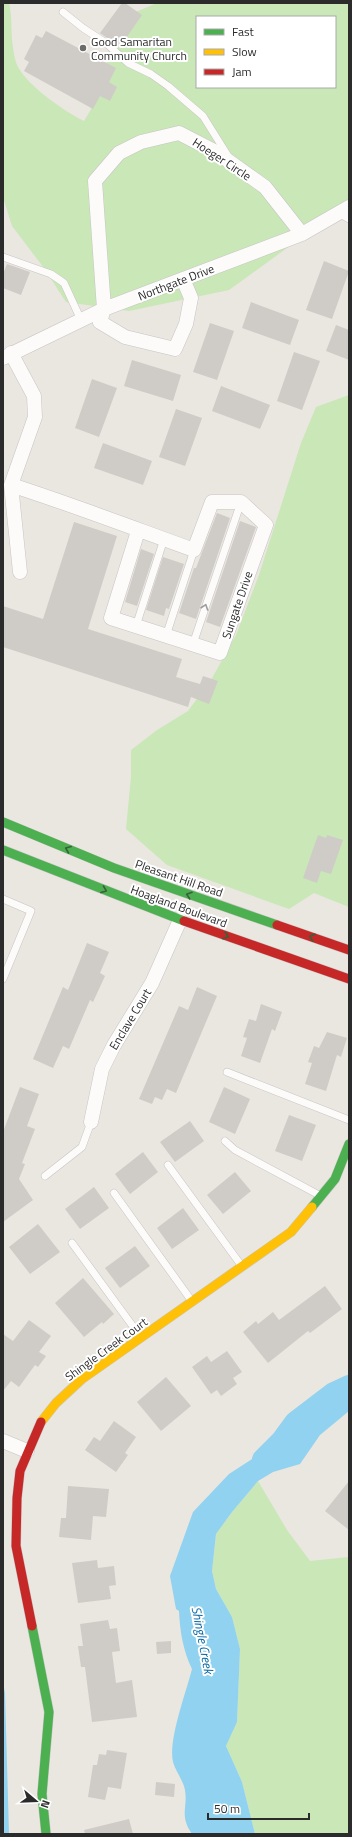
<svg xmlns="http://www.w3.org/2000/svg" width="352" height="1837" viewBox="0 0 352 1837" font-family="'Titillium Web',sans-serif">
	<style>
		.green { fill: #c9e7b7; fill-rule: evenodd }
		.water { fill: #90d2ef }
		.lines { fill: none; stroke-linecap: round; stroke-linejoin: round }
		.river { stroke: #90d2ef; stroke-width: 24 }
		.building { fill: #cfccc7 }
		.lane-casing { stroke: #c7c5c6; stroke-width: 8 }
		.street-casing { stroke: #c7c5c6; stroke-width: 15 }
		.fast-casing { stroke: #c7c5c6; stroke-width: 10 }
		.slow-casing { stroke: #c7c5c6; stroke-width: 10 }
		.jam-casing { stroke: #c7c5c6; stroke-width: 10 }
		.lane { stroke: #fcfbfa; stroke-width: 7 }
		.street { stroke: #fcfbfa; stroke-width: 14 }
		.fast { stroke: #4caf50; stroke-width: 9 }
		.slow { stroke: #ffc107; stroke-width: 9 }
		.jam { stroke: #c62828; stroke-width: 9 }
		.oneway { stroke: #9e9d9d }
		.oneway2 { stroke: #38603a }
		.poi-dot { fill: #6e6c6a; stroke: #fff; stroke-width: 1.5 }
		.labels { text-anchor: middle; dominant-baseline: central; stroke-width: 4; stroke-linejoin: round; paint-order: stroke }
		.poi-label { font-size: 12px; fill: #2b2b2b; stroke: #fff; text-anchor: start }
		.street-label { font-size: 12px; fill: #2b2b2b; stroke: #fff }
		.water-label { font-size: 13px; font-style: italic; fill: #0667a4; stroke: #fff }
	</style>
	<rect width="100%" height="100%" fill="#eae6e0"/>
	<path class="green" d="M3,3h6c3,12 2,25 3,37 1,7 2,20 6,27 11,20 46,44 66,54l18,-30 10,-58 24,-21 21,-9h192v200l-120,87 -100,21 -63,-9 -22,-34 -32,-42 -9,-29zM197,17h138v70h-138z
		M349,395v512l-35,-14 -25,16 -122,-44 -41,-36 5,-52v-27l26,-20 31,-19 23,-31 25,-45 23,-60 42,-132 15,-36z
		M258,1481l29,49 23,31 39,-4v277h-94l-13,-52 -16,-36 11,-24 3,-73 -8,-32 -16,-28 -4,-18 4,-37 16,-22z"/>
	<path class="water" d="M349,1381v30l-29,24 -20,29 -27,8 -15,9 -26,31 -16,22 -4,37 4,18 16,28 8,32 -3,73 -11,24 16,36 13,52h-63c-13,-19 -4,-26 -7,-44 -2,-10 -9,-18 -12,-28 -5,-22 13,-69 19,-93 -9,-19 -12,-37 -13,-58l-3,-2 -6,-33 23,-64 36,-38 54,-35 35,-34z
		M3,1683l2,10 4,141h-6z"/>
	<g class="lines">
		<path class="river" d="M264,1460l18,-18 14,-19 38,-29 15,-7"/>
	</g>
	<path class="building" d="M122,3h3l17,12 -22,32 -20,-14z
		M46,31l70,37 -7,14 8,5 -7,14 -10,-5 -7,13 -69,-38 5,-9 -5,-3 12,-24 6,3z
		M324,261l25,10 -17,48 -26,-9z
		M7,264l23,8 -9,23 -18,-7v-14z
		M251,302l48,18 -9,25 -48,-17z
		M210,323l24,8 -17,49 -24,-8z
		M336,325l13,5v30l-23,-9z
		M294,352l26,9 -18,49 -25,-9z
		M132,360l49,15 -8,26 -49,-15z
		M92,379l25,9 -18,49 -24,-9z
		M221,386l49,19 -10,24 -48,-18z
		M176,409l26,9 -17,48 -26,-9z
		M103,443l49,18 -9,24 -49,-17z
		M217,513l13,5 -34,101 -17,-6 15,-45h2z
		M240,521l16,6 -36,100 -14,-5z
		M74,522l43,14 -29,93 94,30 -6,18 24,7 3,-8 15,5 -9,23 -18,-7 -3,10 -185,-60v-41l40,13z
		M141,549l13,5 -17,52 -12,-4z
		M163,557l21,7 -15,45 -3,-1 -2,8 -18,-6z
		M318,835l8,3 1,-3 16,5 -12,34 -10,-3 -4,12 -14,-5z
		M87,943l22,9 -9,21 5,3 -12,26 -3,-2 -21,49 -6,-3 -10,22 -20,-9 30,-72 5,3z
		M197,987l20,9 -41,97 -9,-4 -5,11 -7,-3 -3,7 -13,-5 40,-93 9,4z
		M261,1004l21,8 -7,19 -3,-2 -12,34 -19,-7 6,-18 -4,-1 6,-18 7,2z
		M327,1032l20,6 -6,19 -4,-2 -11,36 -21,-7 7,-21 -4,-1 6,-16 5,2z
		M20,1087l19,7 -12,32 8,3 -13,34 3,1 -6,15 14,21 -30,22v-90z
		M224,1087l26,12 -15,35 -26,-12z
		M289,1115l27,10 -14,36 -27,-10z
		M190,1121l14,20 -29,21 -15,-20z
		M143,1152l15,20 -28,22 -15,-20z
		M235,1172l16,19 -28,23 -16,-19z
		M94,1187l15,21 -29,21 -15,-20z
		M183,1208l16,22 -27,19 -15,-21z
		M38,1224l22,28 -30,22 -21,-27z
		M135,1246l15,20 -30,22 -15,-20z
		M83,1278l31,36 -11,10 -1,-2 -18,15 -29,-34z
		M325,1286l17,23 -32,24 -2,-2 -40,32 -25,-31 13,-11 2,3 15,-12 6,8z
		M29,1320l22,16 -12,16 7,4 -8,11 -3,-2 -16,22 -8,-6 -8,10v-57l10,7z
		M227,1351l15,21 -9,6 4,6 -16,12 -4,-6 -6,4 -19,-27 15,-11 4,6z
		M166,1377l25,29 -30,25 -24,-29z
		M114,1421l22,16 -11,16 3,2 -12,17 -31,-22 9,-13 6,4z
		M349,1481v49l-24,-19z
		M68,1486l41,3 -3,28 -13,-1 -2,24 -32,-3 2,-19h5z
		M97,1560l1,8 16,-2 2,19 -7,1 2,13 -33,4 -6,-40z
		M108,1620l2,9 7,-1 3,23 -8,1 4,31 16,-3 5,37 -45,5 -7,-55h-4l-3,-21h5l-3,-22z
		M171,1641v12l-14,1 -1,-12z
		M107,1750l20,3 -6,36 -13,-2 -3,13 -17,-3 5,-32h4l2,-11 7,1z
		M156,1782l19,2 -1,13 -19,-2z
		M129,1819l4,15h-48l-1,-4z"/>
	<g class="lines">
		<defs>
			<path id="lane" d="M63,12l20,16 23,15 22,20 23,11 17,12 35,30 25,40
				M338,213l11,6
				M3,257l48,17 13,9 17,37
				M136,626l28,-87
				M166,636l28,-86
				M193,644l48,-142
				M3,899l28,12 -28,68
				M227,1072l122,48
				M225,1141l10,9 84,45
				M168,1165l73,100
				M45,1176l37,-29 9,-25
				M114,1193l77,107
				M72,1243l68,93"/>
			<path id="street" d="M183,279l8,19 -5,26 -11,25 -50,-12 -25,-15 4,-13 -9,-128 24,-28 22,-11 38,-9 37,19 49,35 37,47
				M11,353l23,43 1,21 -24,68 9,87
				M3,358l101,-49 198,-75 47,-27
				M11,485c62,20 122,43 183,65l18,-48h29l25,23 -46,128 -109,-35 27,-87
				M91,1122l11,-53 12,-24 38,-62 28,-63
				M3,1441l24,10"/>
			<path id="fast" d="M3,822l111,46 163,57
				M3,850l181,71
				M312,1207l23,-28 14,-35
				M32,1626l17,86 -7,82 4,40"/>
			<path id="slow" d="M41,1422l15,-19 26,-24 209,-147 21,-25"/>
			<path id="jam" d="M184,921l165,58
				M277,925l72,25
				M32,1626l-16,-80 1,-48 3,-27 21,-49"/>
		</defs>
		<use href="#lane" class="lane-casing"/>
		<use href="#street" class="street-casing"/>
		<use href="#fast" class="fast-casing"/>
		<use href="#slow" class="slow-casing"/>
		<use href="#jam" class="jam-casing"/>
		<use href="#lane" class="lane"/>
		<use href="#street" class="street"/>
		<use href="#fast" class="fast"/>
		<use href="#slow" class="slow"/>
		<use href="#jam" class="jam"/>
	</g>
	<defs><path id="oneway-chevron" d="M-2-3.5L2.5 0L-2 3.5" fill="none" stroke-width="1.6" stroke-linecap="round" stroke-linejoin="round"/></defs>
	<use class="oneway" href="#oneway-chevron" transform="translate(205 607) rotate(-71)"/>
	<g class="oneway2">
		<use href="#oneway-chevron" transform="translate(68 849) rotate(-158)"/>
		<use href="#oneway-chevron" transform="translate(104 890) rotate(21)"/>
		<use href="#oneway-chevron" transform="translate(189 895) rotate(-161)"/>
		<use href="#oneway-chevron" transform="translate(226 936) rotate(19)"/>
		<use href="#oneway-chevron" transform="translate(312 937) rotate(-161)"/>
	</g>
	<circle class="poi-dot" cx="83" cy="48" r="4"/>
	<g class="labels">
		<g class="poi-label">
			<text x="91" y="41">Good Samaritan<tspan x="91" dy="14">Community Church</tspan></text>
		</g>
		<g class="street-label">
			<text transform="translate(222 159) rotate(33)">Hoeger Circle</text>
			<text transform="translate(176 282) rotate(-21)">Northgate Drive</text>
			<text transform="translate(237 605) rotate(-71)">Sungate Drive</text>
			<text transform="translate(179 878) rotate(19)">Pleasant Hill Road</text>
			<text transform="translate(179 906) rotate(20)">Hoagland Boulevard</text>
			<text transform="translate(130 1019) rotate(-59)">Enclave Court</text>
			<text transform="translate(106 1349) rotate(-36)">Shingle Creek Court</text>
		</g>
		<g class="water-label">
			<text transform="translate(203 1640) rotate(79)">Shingle Creek</text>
		</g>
	</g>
	<rect width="352" height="1837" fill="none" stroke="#2b2b2b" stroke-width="8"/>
	<rect x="196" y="16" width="140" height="72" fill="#ffffff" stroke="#aaaaaa"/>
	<rect x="204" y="29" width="20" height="6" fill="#4caf50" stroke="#aaaaaa"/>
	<text x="232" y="36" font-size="12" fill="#2b2b2b">Fast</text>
	<rect x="204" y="49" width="20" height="6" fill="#ffc107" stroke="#aaaaaa"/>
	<text x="232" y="56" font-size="12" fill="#2b2b2b">Slow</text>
	<rect x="204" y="69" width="20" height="6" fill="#c62828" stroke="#aaaaaa"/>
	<text x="232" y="76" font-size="12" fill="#2b2b2b">Jam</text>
	<g transform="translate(36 1801) rotate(109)" stroke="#ffffff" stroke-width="3" paint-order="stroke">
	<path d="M0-3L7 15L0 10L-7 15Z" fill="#2b2b2b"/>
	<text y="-6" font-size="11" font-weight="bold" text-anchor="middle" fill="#2b2b2b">N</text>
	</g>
	<path d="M208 1813v6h101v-6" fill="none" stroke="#2b2b2b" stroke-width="2"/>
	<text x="214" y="1813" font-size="12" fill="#2b2b2b" stroke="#ffffff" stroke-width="3" paint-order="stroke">50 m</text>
</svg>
